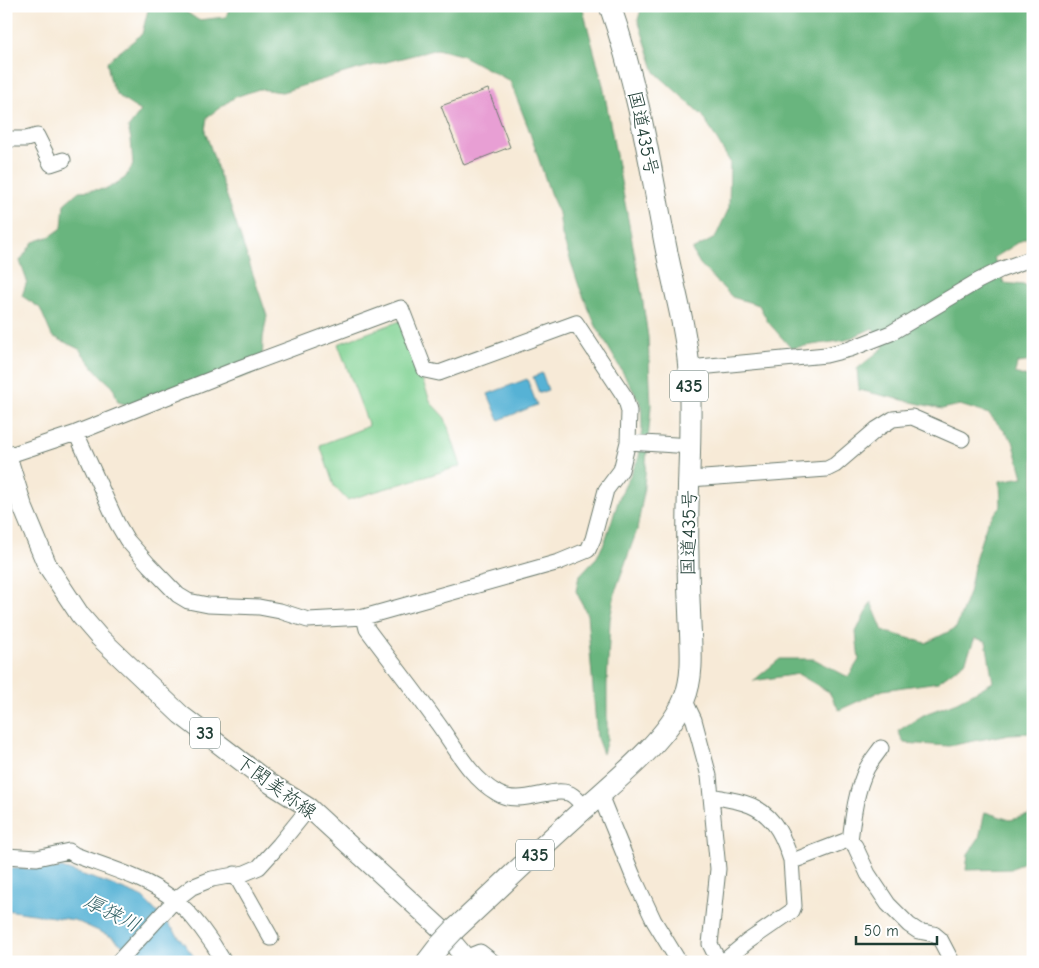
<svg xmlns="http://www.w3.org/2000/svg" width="1039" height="968" viewBox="0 0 1039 968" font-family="'Comic Neue','Klee One',sans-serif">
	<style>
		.green { fill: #82d394; stroke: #508864 }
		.forest { fill: #69b57e; stroke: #447959 }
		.water { fill: #57b2d5; stroke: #3b7884 }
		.building { fill: #e89fd4 }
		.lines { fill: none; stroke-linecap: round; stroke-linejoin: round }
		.minor-casing { stroke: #6b7a6d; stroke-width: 17 }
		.major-casing { stroke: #6b7a6d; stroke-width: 21 }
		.highway-casing { stroke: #6b7a6d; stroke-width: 23 }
		.minor { stroke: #fff; stroke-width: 15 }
		.major { stroke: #fff; stroke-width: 19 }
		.highway { stroke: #fff; stroke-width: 21 }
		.highway-bridge-casing { stroke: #6b7a6d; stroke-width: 23; stroke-linecap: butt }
		.highway-bridge { stroke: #fff; stroke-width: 21 }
		.labels { text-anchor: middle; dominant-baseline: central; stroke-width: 4; stroke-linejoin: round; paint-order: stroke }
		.shield { fill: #fff; stroke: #627771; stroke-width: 1 }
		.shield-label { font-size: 18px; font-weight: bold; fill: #1f3d34 }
		.street-label { font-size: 19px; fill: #1f3d34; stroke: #fff }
		.water-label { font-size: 20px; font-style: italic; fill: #306064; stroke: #fff }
	</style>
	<rect width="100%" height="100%" fill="#fff"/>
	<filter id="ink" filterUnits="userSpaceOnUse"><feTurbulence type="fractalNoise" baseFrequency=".02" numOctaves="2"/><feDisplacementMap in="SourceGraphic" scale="10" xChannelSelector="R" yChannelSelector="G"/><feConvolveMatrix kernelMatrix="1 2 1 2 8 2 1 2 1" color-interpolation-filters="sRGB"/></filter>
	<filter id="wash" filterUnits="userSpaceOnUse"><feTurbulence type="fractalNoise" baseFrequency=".0096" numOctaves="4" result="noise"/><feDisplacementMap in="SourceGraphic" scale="20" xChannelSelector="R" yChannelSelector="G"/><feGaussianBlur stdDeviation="1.12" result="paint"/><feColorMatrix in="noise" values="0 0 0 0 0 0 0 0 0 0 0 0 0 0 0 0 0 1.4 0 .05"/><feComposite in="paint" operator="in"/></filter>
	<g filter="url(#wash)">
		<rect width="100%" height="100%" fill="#f7ead7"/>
		<path class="green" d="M400,321l31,82 14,15 16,48 -114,34 -13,-14 -14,-41 49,-19 -31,-82z"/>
		<path class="forest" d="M149,6h29l20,14 28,-3 4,-11h352l21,79 38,204 7,48 3,69 -8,91 -6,33 -21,59 -6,30 -3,65v55l-4,15 -6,-16 -10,-124 -11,-23 3,-15 18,-19 8,-16 15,-45 19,-39 3,-30 -1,-23 -45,-78 -17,-40 -17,-51 -3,-22 -9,-20 -22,-66 -18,-46 -49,-26 -24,-6 -86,22 -69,21 -23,-3 -24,8 -28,20 -2,14 62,185 -4,22 -1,32 -46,16 -56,6 -32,13 -10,-3 -5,-15 -15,-14 -19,-24 -27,-13 -12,-28 -18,-12 5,-15 -7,-20 13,-19 18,-6 11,-8 2,-24 15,-13 28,-2 18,-11 8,-13 -2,-26 -3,-11 13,-17c-27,-16 -29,-18 -34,-49l35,-28z
			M642,6h391v231l-9,2 -30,19 10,25 29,3v75l-16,2 -2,10 18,6v354l-24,1 -60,12 -45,-3 -6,-12 27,-17 32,-12 36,-20 -7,-41 -11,-3 -10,24 -27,20 -55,8 -44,20 -10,-18 -31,-18 -45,7 27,-22h34l34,18 11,-17 -3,-28 15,-30 12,29 43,12 30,-15 13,-35 7,-37 11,-33 14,-17 -1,-25 23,-4 -10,-36 -24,-27 -29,-9 -18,4 -83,-19 -2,-21 27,-22 -11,-19 -27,12 -55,8 -23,-26 -9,-17 -27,-8 -32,-33 -8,-14 23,-12 14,-30 1,-46 -27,-46 -48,-44 -17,-52z
			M985,812l25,8 23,-6v43l-22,12 -45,1 2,-16 11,-16z"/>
		<path class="water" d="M542,373l6,17 -9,3 -6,-16z
			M527,379l10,26 -38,15 -11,-26z
			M62,868l45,15 35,14 31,32 25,33h-55l-31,-25 -38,-17 -68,-10v-41z"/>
		<g id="blocks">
			<path class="building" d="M488,89l22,58 -46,18 -23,-59z"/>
		</g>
	</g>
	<g filter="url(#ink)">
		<use href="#blocks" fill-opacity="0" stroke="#6b7a6d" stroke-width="1"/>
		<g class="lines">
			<defs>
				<path id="minor" d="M6,139h20l11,-3 14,28 12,-4
					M689,368l137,-13 24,-6 41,-16 87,-52 22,-11 33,-12
					M76,433l41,90 10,17 22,25 29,30 10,6 20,4 51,2 21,4 28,9 56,-3 195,-55 29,-12 5,-11 13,-49 15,-20 7,-28 63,4
					M7,456l69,-23 166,-66 159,-59 24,62 14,3 137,-50 49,74 4,14 -1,31
					M690,479l137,-10 8,-4 42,-36 16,-10 19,-2 50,22
					M364,617l3,12c23,31 47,61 69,92 18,24 33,56 61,72 23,14 52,-6 71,0 7,2 12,10 17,15
					M684,699l10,21 15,56 9,93 -8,75 9,18
					M600,795l33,81 21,45 25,41
					M711,797h6c13,3 28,4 39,11 20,11 28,31 35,52l7,-1 47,-18h5l5,5 13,28 20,30 21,21 9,6 16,3 6,5 12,23
					M850,841c3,-25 6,-51 17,-73 4,-7 9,-13 14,-20
					M6,856l31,2 32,-7 6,4c34,13 69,22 98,44 18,12 40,44 51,63
					M235,874l36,64
					M465,958l15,-6 13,10
					M118,962l57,-62 17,-13 20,-8 33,-6 14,-6 20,-22 30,-37
					M723,962l24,-20 45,-31 2,-5 -3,-46"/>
				<path id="major" d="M6,453l16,52 25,60 33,50 19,22 82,78 90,69 38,24 132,121 28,33"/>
				<path id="highway" d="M455,929c43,-40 85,-81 129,-120 31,-28 84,-70 100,-109 10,-24 7,-52 6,-77 -1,-23 -2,-45 -2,-67 -2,-62 5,-124 1,-186 -3,-43 -16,-85 -24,-127 -15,-80 -28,-160 -55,-237
					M427,962l13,-17"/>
			</defs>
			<use href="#minor" class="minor-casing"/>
			<use href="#major" class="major-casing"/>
			<use href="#highway" class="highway-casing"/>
			<use href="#minor" class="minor"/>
			<use href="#major" class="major"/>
			<use href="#highway" class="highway"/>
			<defs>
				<path id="highway-bridge" d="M440,945l15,-16"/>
			</defs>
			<use href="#highway-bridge" class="highway-bridge-casing"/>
			<use href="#highway-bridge" class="highway-bridge"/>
		</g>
	</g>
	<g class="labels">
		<g class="shield">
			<rect x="670" y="370.5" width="38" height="31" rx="4"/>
			<rect x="190" y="717.5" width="30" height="31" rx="4"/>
			<rect x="516" y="839.5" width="38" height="31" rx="4"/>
		</g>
		<g class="shield-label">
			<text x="689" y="386">435</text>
			<text x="205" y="733">33</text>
			<text x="535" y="855">435</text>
		</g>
		<g class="street-label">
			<text transform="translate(643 133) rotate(78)">国道435号</text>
			<text transform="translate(689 533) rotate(-89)">国道435号</text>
			<text transform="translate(276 787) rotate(36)">下関美祢線</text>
		</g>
		<g class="water-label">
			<text transform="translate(112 913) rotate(27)">厚狭川</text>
		</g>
	</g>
	<rect width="1039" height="968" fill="none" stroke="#fff" stroke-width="25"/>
	<path d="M856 936v8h81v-8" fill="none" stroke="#1f3d34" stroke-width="2.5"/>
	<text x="864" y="936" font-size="15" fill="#1f3d34" stroke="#ffffff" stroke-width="4" paint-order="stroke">50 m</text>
</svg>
